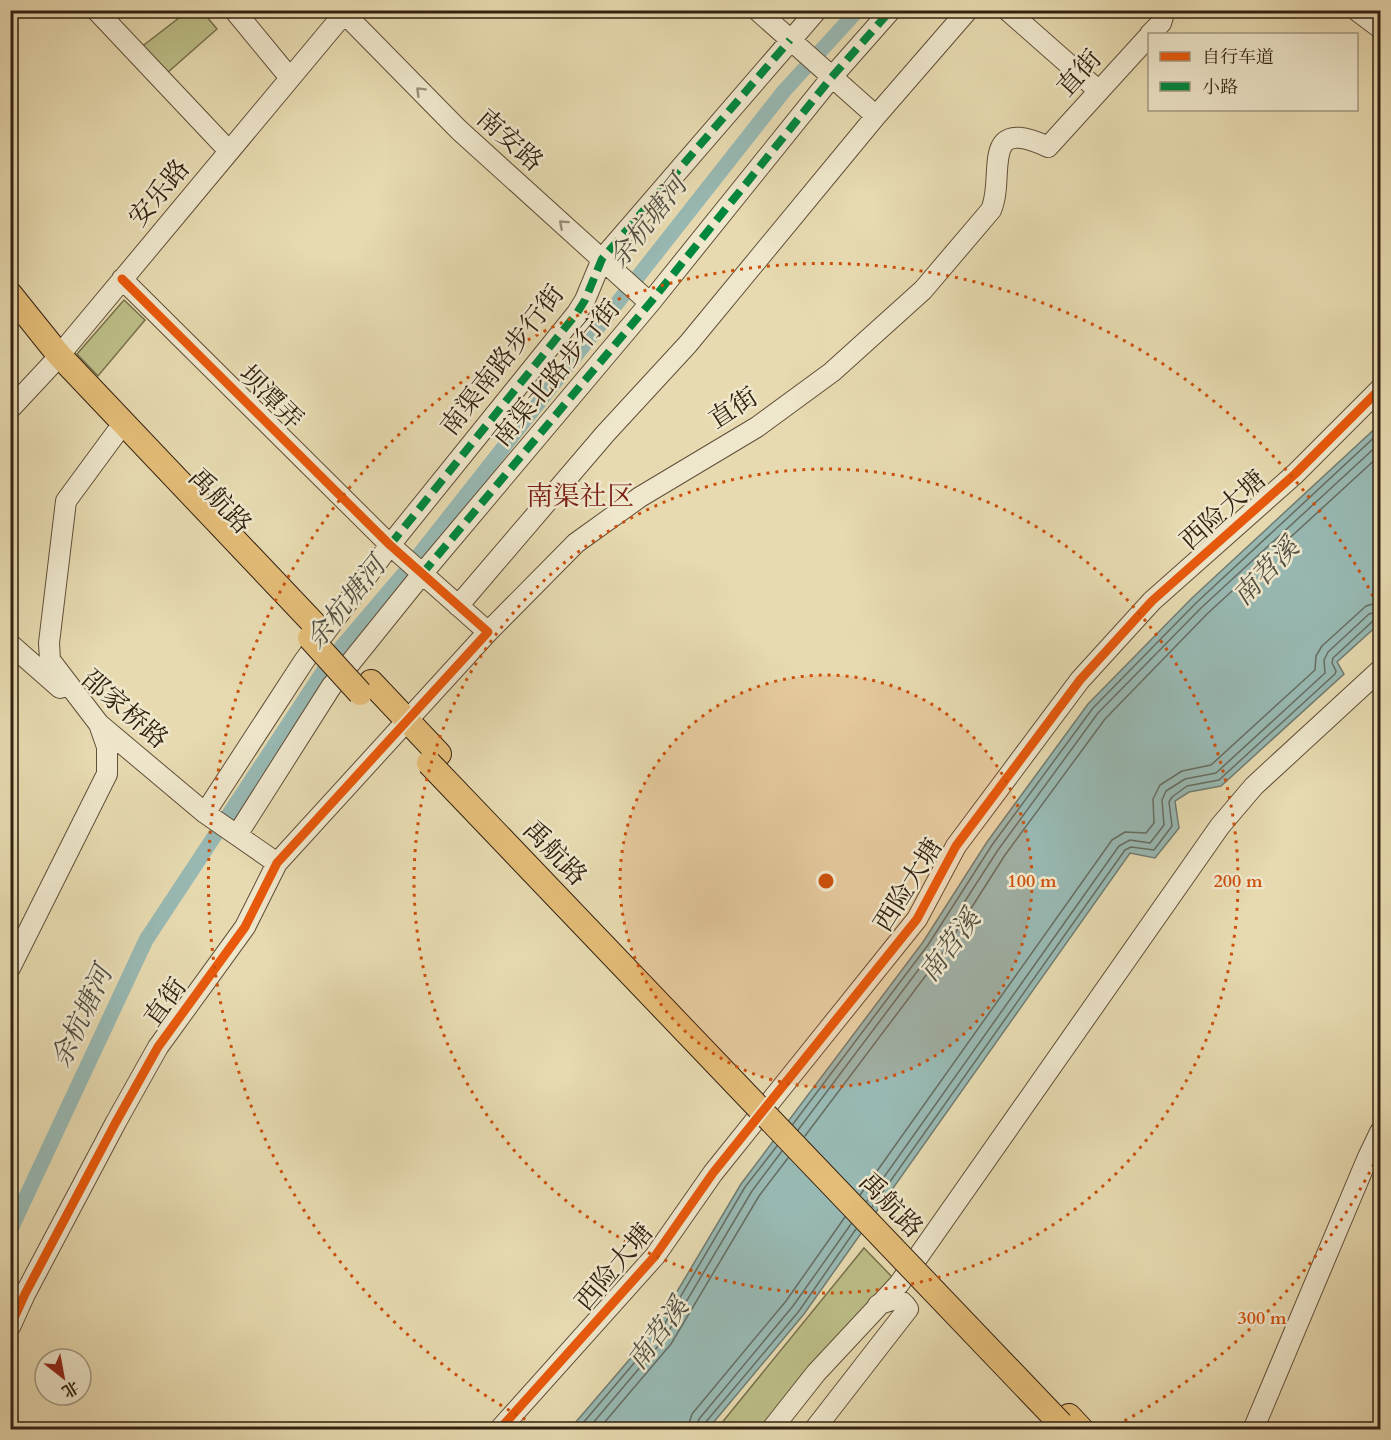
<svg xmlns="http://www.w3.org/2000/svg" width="1391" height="1440" viewBox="0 0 1391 1440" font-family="Cardo,'Noto Serif SC',serif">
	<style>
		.green { fill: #bcbe87; stroke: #78704c; stroke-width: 1.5 }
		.water { fill: #98b9b3; stroke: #707c72; stroke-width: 1.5 }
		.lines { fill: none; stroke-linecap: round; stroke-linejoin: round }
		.shore { stroke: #666d62; stroke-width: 1.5 }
		.canal { stroke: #98b9b3; stroke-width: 15 }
		.minor-casing { stroke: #604f39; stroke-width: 22 }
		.major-casing { stroke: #332111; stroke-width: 26 }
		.minor { stroke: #efe7cc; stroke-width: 20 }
		.major { stroke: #e4bd78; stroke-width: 24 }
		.major-bridge-casing { stroke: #332111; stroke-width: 26; stroke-linecap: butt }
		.major-bridge { stroke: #e4bd78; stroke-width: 24 }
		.quiet { stroke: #00873e; stroke-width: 8; stroke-dasharray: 15 8; stroke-linecap: butt }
		.cycleway-casing { stroke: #efe7cc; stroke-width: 13 }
		.cycleway { stroke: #e8590c; stroke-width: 9 }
		.oneway { stroke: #9a8e78 }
		.ring { fill: none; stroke: #cd510d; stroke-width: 3; stroke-dasharray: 3 6 }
		.labels { text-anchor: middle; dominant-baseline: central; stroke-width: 5; stroke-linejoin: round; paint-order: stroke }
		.street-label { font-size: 26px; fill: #332111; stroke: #efe7cc }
		.water-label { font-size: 27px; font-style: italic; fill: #514f42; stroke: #efe7cc }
		.neighbourhood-label { font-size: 27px; fill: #7a1f14; stroke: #efe7cc }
		.centre { fill: #cd510d; stroke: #efe7cc; stroke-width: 3 }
		.ring-label { font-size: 18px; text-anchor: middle; font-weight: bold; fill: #cd510d; stroke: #efe7cc; stroke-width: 5; stroke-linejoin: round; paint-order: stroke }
	</style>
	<rect width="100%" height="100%" fill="#e7dab0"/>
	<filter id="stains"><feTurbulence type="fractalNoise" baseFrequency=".00333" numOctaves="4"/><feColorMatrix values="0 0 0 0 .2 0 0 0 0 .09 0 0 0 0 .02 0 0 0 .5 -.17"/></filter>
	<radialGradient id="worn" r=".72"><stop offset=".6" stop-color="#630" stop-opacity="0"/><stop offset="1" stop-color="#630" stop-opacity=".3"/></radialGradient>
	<path class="green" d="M188,11h14l15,18 -50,44 -27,-25z
		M124,300l21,20 -47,56 -21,-22z
		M864,1248l32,33 -129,148 -51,1z"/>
	<path class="water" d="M1380,424v199l-43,39 7,12 -123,112 -32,6 -14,9 4,27 -24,30 -25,-5 -326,461 -96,115 -139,1 84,-98 88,-148 182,-242 64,-100 101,-138 104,-106z"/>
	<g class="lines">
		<path class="shore" d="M793,1124l135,-179 64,-100 101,-137 103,-105 184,-171
			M798,1130l136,-181 64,-99 100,-137 103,-105 179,-165
			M805,1136l137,-182 63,-99 100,-136 102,-105 173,-159
			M860,1195l252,-355 13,-8 21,1 8,-10 -1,-24 7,-14 22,-14 29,-6 104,-95 1,-14 6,-10 44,-40 14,-4
			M867,1201l252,-355 11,-6 20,3 14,-18 -2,-25 4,-9 19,-12 31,-6 109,-100 -1,-13 4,-8 41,-38 11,-3
			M872,1207l253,-357 6,-3 23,3 18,-24 -3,-24 3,-5 15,-11 32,-6 116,-106 1,-3 -4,-8 1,-5 41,-38 6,-1
			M577,1430l81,-95 87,-148 32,-41
			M587,1430l77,-91 88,-148 30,-40
			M598,1430l73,-86 88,-148 29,-38
			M687,1430l5,-16 94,-113 59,-84
			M696,1430l3,-11 94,-113 58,-82
			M704,1430l1,-7 94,-112 57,-82"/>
		<path class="canal" d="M10,1231l136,-291 186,-282 79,-93 373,-474 74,-81"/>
		<defs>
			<path id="minor" d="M96,10l133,141
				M234,10l56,68
				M341,10l118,120 191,173
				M757,10l119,106
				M1007,10l92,81
				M1356,10l24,18
				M1150,34l11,-11 4,-13
				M10,409l42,-45 295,-354
				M458,606l147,-172 83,-90 188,-228 92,-106
				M488,632l88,-89 64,-46 117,-70 75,-55 91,-82 68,-80c15,-33 -13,-96 57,-63l102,-112
				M10,644l50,44
				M99,724l106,89 72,50
				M205,813l99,-152 86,-116 187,-232 8,-13 17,-41 215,-249
				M237,835l94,-148 91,-113 228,-271 181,-225 60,-68
				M10,968l97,-194v-27l-8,-23 -49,-64 -1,-17 17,-142 50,-68
				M10,1327l15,-33 91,-172 42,-75 87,-120 32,-64 211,-231 -98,-87 -268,-266
				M499,1430l156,-174 58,-83 204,-254 39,-73 124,-166 72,-79 143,-127 85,-85
				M771,1430l45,-57 83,-89 321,-458 34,-40 126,-116
				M814,1430l94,-121c-9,-15 -16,-9 -30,-4
				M1253,1430l115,-273 12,-25"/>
			<path id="major" d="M10,294l49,61 260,274
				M371,682l68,72
				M1069,1416l13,14"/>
		</defs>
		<use href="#minor" class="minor-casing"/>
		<use href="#major" class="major-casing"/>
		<use href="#minor" class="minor"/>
		<use href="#major" class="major"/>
		<defs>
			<path id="major-bridge" d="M310,638l50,55
				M429,763l632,661"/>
		</defs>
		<use href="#major-bridge" class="major-bridge-casing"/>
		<use href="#major-bridge" class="major-bridge"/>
		<path class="quiet" d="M390,545l187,-232 8,-13 17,-41 188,-219
			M422,574l228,-271 181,-225 60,-68"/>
		<defs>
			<path id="cycleway" d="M10,1327l15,-33 91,-172 42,-75 87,-120 32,-64 211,-231 -98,-87 -268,-266
				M499,1430l156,-174 58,-83 204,-254 39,-73 124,-166 72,-79 143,-127 85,-85"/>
		</defs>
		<use href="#cycleway" class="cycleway-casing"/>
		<use href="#cycleway" class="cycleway"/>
	</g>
	<defs><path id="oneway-chevron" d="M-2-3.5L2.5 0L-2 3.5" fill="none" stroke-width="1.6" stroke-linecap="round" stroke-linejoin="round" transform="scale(1.5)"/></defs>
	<g class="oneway">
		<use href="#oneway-chevron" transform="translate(420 91) rotate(-135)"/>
		<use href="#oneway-chevron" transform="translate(563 224) rotate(-138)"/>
	</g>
	<circle cx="826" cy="881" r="206" fill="#cd510d" fill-opacity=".12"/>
	<g class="ring">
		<circle cx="826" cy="881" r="206"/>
		<circle cx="826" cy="881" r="412"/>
		<path d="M1378 1156A617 617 0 0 1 1111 1428M541 1428A617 617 0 1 1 1378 606"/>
	</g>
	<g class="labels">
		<g class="street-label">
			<text transform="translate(1079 73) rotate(-48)">直街</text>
			<text transform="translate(510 140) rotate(42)">南安路</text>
			<text transform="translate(159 193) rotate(-50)">安乐路</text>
			<text transform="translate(502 360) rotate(-52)">南渠南路步行街</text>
			<text transform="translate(556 373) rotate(-50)">南渠北路步行街</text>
			<text transform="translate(271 397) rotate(45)">坝潭弄</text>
			<text transform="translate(733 408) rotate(-33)">直街</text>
			<text transform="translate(220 501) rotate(47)">禹航路</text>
			<text transform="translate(1223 510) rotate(-42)">西险大塘</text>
			<text transform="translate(125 709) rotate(41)">邵家桥路</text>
			<text transform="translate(555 853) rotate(46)">禹航路</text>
			<text transform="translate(908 885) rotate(-58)">西险大塘</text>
			<text transform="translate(165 1002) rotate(-54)">直街</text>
			<text transform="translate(891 1205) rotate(46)">禹航路</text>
			<text transform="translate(614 1267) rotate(-50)">西险大塘</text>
		</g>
		<g class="water-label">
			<text transform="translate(648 222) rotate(-52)">余杭塘河</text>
			<text transform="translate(1266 572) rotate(-46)">南苕溪</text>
			<text transform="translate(346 603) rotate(-51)">余杭塘河</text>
			<text transform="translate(950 946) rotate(-53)">南苕溪</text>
			<text transform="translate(82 1017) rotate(-65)">余杭塘河</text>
			<text transform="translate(658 1334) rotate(-53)">南苕溪</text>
		</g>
		<g class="neighbourhood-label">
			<text x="580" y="496">南渠社区</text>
		</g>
	</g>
	<circle cx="826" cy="881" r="9" class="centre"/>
	<g class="ring-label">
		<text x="1032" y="887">100 m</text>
		<text x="1238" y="887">200 m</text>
		<text x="1262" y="1324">300 m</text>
	</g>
	<rect width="1391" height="1440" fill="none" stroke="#e7dab0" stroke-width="36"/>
	<rect x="12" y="12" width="1367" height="1416" fill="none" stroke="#332111" stroke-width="3"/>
	<rect x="18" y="18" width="1355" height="1404" fill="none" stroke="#332111" stroke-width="1.5"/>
	<rect x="1148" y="33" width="210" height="78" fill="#efe7cc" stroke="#a49881" stroke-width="1.5"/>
	<rect x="1160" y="52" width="30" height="9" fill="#e8590c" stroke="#a49881" stroke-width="1.5"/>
	<text x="1202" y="63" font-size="18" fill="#332111">自行车道</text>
	<rect x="1160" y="82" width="30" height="9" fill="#00873e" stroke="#a49881" stroke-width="1.5"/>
	<text x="1202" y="93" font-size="18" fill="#332111">小路</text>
	<g transform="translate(63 1377) rotate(149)"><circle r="28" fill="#efe7cc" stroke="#a49881" stroke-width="1.5"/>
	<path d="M0-4.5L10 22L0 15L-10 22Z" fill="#8f2418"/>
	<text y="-9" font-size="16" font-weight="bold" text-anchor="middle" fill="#332111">北</text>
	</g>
	<rect width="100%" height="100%" filter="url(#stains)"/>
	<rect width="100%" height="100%" fill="url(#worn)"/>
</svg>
